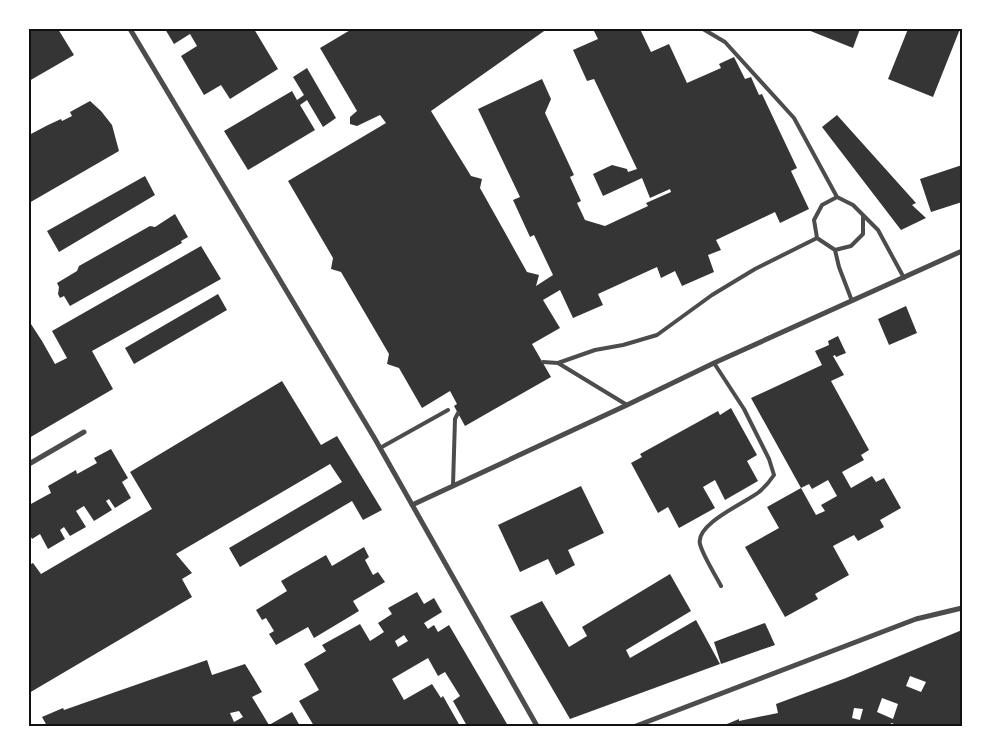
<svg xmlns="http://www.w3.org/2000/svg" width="991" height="755" viewBox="0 0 991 755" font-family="'Fira Sans Condensed',sans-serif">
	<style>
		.building { fill: #353535; fill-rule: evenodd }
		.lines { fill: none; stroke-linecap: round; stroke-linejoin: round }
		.service { stroke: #4c4c4c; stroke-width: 4 }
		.minor { stroke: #4c4c4c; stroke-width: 5 }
		.neatline { fill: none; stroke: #111; stroke-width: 2 }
	</style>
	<rect width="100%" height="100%" fill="#fff"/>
	<path class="building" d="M29,29h29l16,26 -45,26z
		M165,29h89l24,40 -48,30 -9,-14 -17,10 -23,-39 16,-10 -7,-12 -16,10z
		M352,29h195l-116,82 40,65 11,3 -2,9 47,84 12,3 -3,11 17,-11 -19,-40 -4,2 -17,-37 7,-3 -42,-88 64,-30 9,20 -6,14 29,62 -4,2 11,24 -4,2 8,17 20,6 43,-20 -2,-3 25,-11 -1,-3 -20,9 -8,-20 -39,18 -10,-22 19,-9 15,4 1,3 9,-3 -43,-90 -7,2 -14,-31 25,-11 -5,-10h47l11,23 18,-8 18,39 34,-15 -2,-4 15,-7 11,22 6,-2 8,18 3,-1 35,74 -6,3 18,38 -29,14 -5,-11 -59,28 5,10 -13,5 6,17 -32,14 -7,-15 -14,7 -4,-11 -59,27 5,11 -30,13 -13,-28 -17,10 17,28 -28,16 19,33 -86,49 -11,-20 3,-2 -7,-13 -28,17 -23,-40 -12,-4 2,-10 -48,-82 -10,-3 2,-11 -45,-77 98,-58 -6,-8 -23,11 -7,-2v-7l7,-6 -37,-63z
		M809,29h51l-7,19 -45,-18z
		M908,29h52l-27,68 -45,-18z
		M307,68l29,50 -13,9 -16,-27 -7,5 15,25 -67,40 -24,-39 68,-40 5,9 7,-5 -11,-18z
		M90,101l11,10 11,14 7,26 -90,52v-68l19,-10 13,-6 1,2 10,-5 -2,-4z
		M837,115l79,88 -4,2 14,13 -25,12 -79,-103z
		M962,165v37l-31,10 -11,-33z
		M145,176l10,19 -96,57 -12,-21z
		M175,214l13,23 -7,4 1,2 -112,63 -6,-10 -4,2 -2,-4 1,-7 -2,-4 20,-12 2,-5 71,-40 5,1z
		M201,246l20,33 -129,72 21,38 -84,49v-117l13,20 13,23 12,-6 -15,-27z
		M218,294l9,16 -93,54 -9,-16z
		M906,306l11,27 -28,12 -11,-26z
		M838,336l8,17 -10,4 -1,-2 -2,1 11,19 -13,6 38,69 -8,5 3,5 -22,12 9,16 21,-12 4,6 8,-4 17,30 -21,12 4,7 -26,14 -4,-6 -21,11 16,29 -34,19 3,5 -33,18 -40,-70 34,-19 -12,-21 34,-19 15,27 9,-4 -4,-6 16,-9 -9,-16 -16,9 -3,-5 -8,4 -50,-90 71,-33 -7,-14 14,-6 -1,-4z
		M282,381l39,64 16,-9 45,74 -19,10 -11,-19 -112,66 -11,-19 113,-66 -12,-18 -154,90 16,19 -10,6 10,18 -163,96v-128l4,-2 8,11 111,-65 -22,-37z
		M731,408l26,47 -10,6 11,20 -33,19 -10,-20 -12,7 12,21 -36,20 -11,-21 -10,6 -27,-50 11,-6 -2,-3 78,-43 2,4z
		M111,449l17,29 -6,4 9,16 -16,10 -6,-9 -3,2 6,9 -18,11 -10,-15 -5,3 -3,2 10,16 -16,9 -6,-9 -4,3 5,9 -17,10 -8,-15 -8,5 -3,-6v-28l22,-12 -3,-7 28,-16 1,4 20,-11 -3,-5z
		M581,486l23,47 -36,17 7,15 -19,10 -8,-16 -28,13 -22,-47z
		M364,547l5,10 -4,3 8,15 5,-3 7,10 -32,19 6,10 -45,27 -6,-11 -32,18 -7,-11 5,-3 -8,-13 -4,2 -6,-10 31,-19 -6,-10 45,-26 6,11z
		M670,574l21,37 -65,39 4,8 66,-38 24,44 -150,55 -60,-103 32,-15 27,46 18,-11 -5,-9z
		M417,592l7,12 10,-6 8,14 -18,11 4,6 6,-4 4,7 11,-7 58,99 -5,2h-35l-14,-25 7,-5 -15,-24 -7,4 -10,-18 -36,21 12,21 28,-16 9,14 2,-2 17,30h-146l-15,-25 20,-11 -15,-26 22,-13 -4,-6 38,-21 10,17 14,-9 -6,-9 14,-9 -4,-6zM404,635l4,6 -10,6 -3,-6z
		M765,623l10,22 -54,19 -7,-22z
		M962,630v96h-61l-10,-3 -1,3h-168l17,-7v2l39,-8 -2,-9 70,-26zM910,676l16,6 -5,10 -15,-6zM882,698l16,6 -5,15 -16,-7zM854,708l9,1 -3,11 -8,-2z
		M207,660l5,15 33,-11 17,28 -10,5 17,28 23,-13 8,14h-253l-5,-9 21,-9 1,2zM239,711l4,6 -9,5 -4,-9z"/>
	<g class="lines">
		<path class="service" d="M703,29l22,13 69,76 43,79 16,8 25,25 26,48
			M837,197l-15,8 -8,15 3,18 18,12 4,17 13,34
			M835,250l16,-4 12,-12v-17
			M543,362l15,1 69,42
			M558,363l37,-13 28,-5 34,-10 55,-40 43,-26 62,-31
			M714,363l30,46 25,50 5,16c-4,6 -9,12 -15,17 -14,11 -64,32 -59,52 3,12 15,30 21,42
			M380,448l68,-38
			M453,485l2,-66 3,-6"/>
		<path class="minor" d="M130,29l245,410 162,287
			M29,464l55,-32
			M412,505l215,-100 87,-42 248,-112
			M636,726l280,-107 46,-11"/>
	</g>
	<rect width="991" height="755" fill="none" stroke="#ffffff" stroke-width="60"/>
	<rect x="30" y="30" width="931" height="695" class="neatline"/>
</svg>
